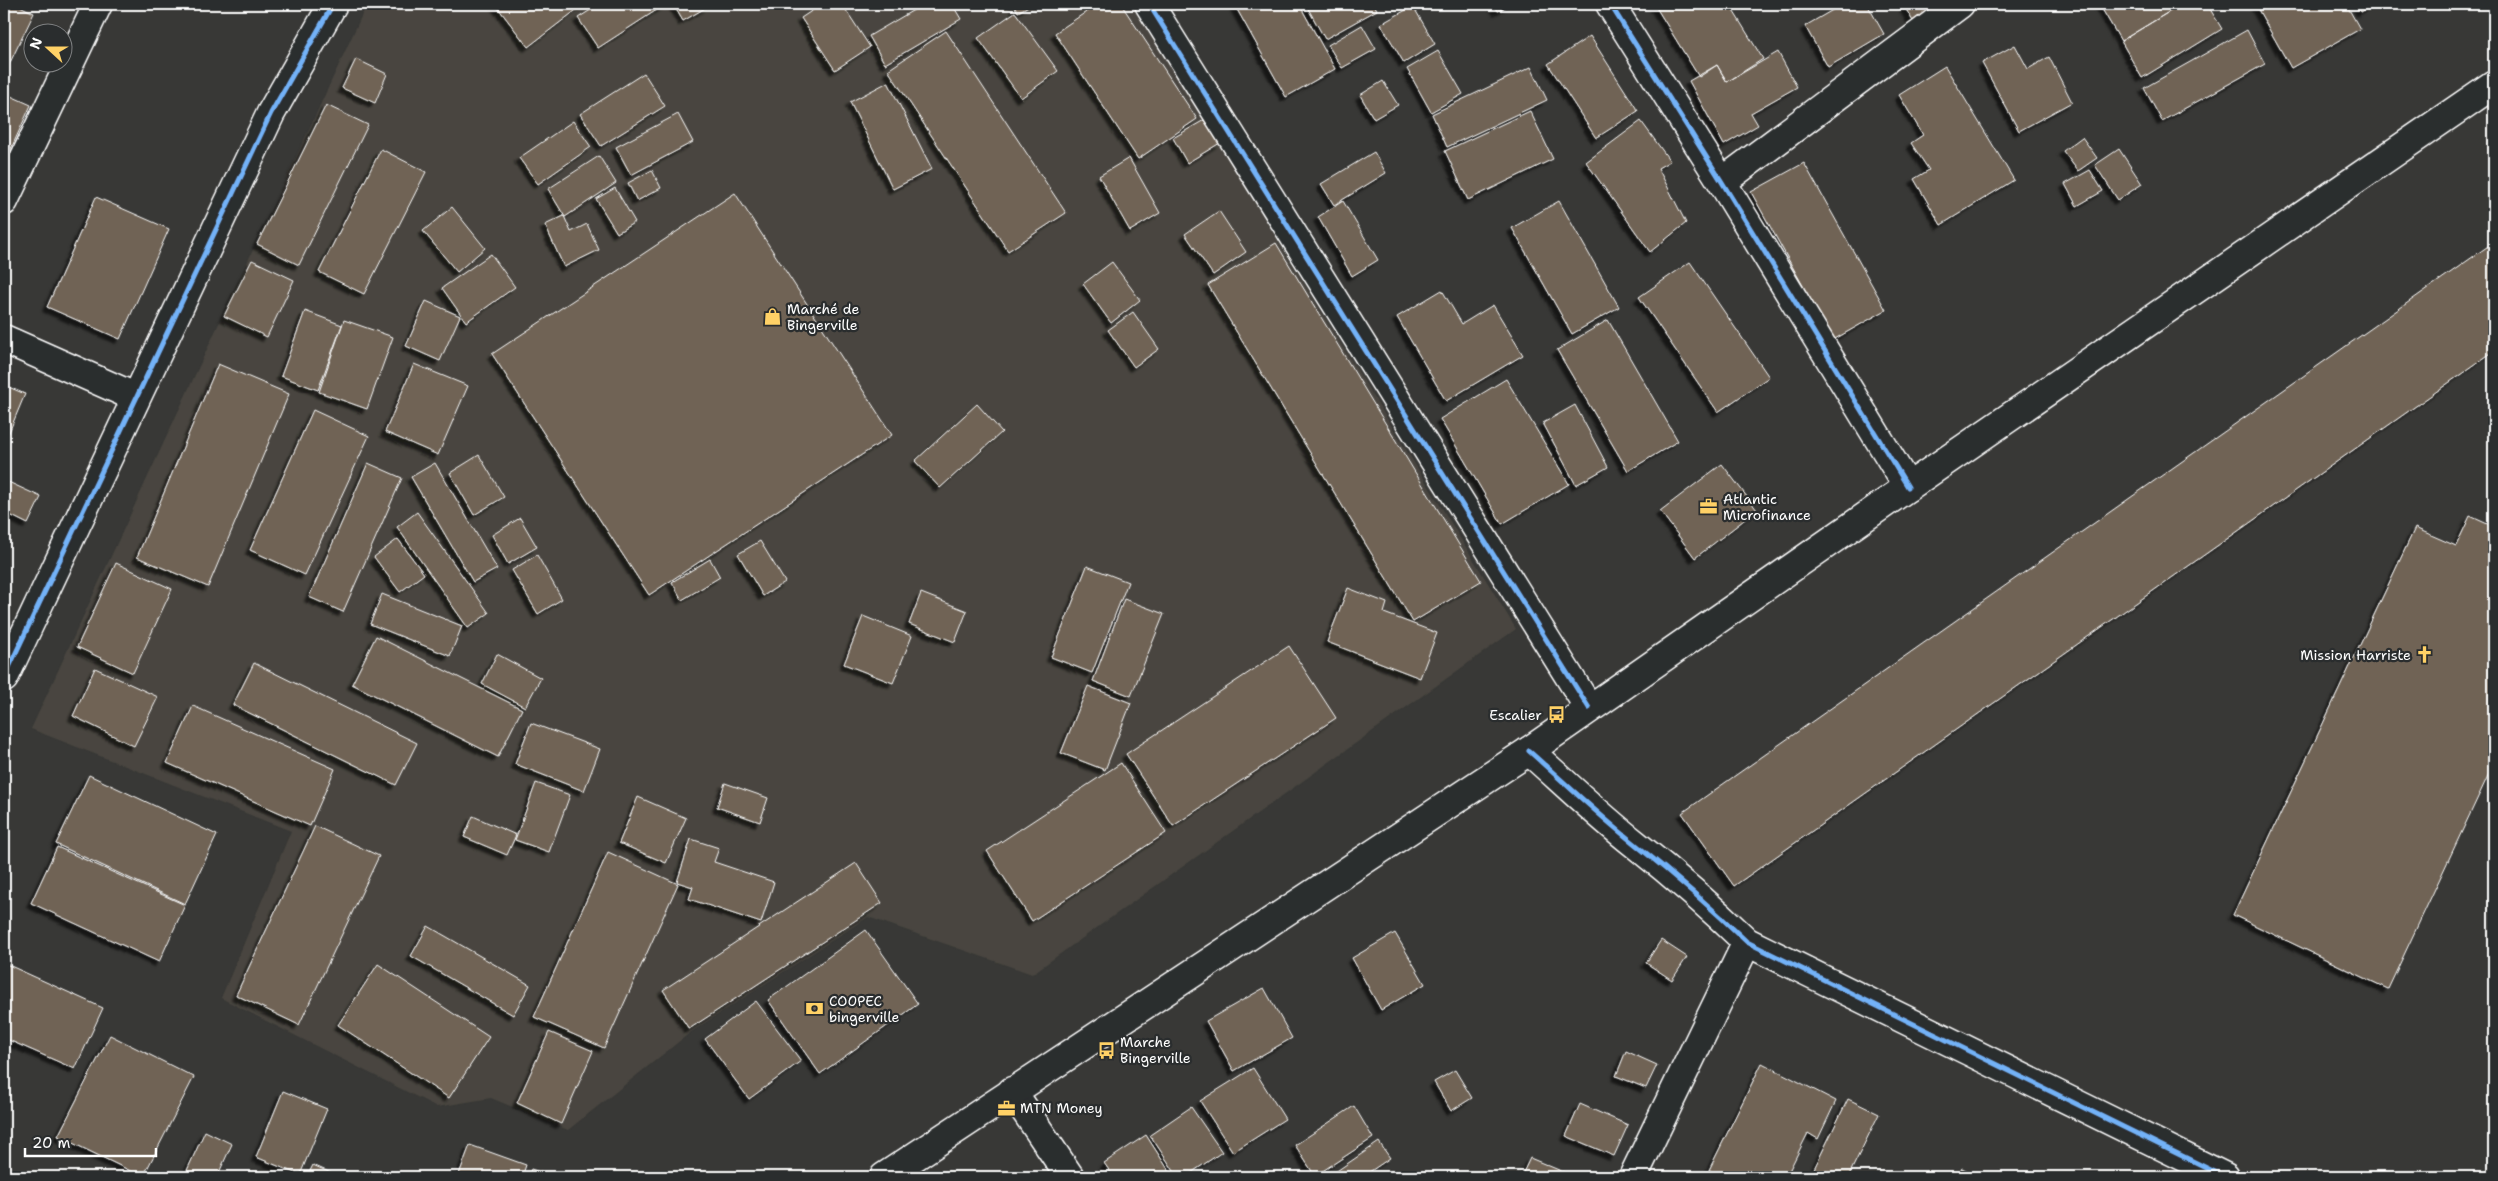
<svg xmlns="http://www.w3.org/2000/svg" width="2498" height="1181" viewBox="0 0 2498 1181" font-family="'Shantell Sans',sans-serif">
	<style>
		.built { fill: #48453f }
		.building { fill: #6f6355; stroke: #fff; filter: url(#shadow) }
		.lines { fill: none; stroke-linecap: round; stroke-linejoin: round }
		.minor-casing { stroke: #fff; stroke-width: 31 }
		.secondary-casing { stroke: #fff; stroke-width: 31 }
		.minor { stroke: #2a2d2e; stroke-width: 28 }
		.secondary { stroke: #2a2d2e; stroke-width: 28 }
		.cycleway-casing { stroke: #2a2d2e; stroke-width: 8 }
		.cycleway { stroke: #73b2f8; stroke-width: 5 }
		.labels { text-anchor: middle; dominant-baseline: central; stroke-width: 4.5; stroke-linejoin: round; paint-order: stroke }
		.poi-label { font-size: 14px; fill: #fff; stroke: #2a2d2e; text-anchor: start }
	</style>
	<defs>
		<filter id="shadow"><feDropShadow dx="-4.5" dy="4.5" stdDeviation="1" flood-color="#0009"/></filter>
	</defs>
	<rect width="100%" height="100%" fill="#383836"/>
	<filter id="ink" filterUnits="userSpaceOnUse"><feTurbulence type="fractalNoise" baseFrequency=".02" numOctaves="2"/><feDisplacementMap in="SourceGraphic" scale="10" xChannelSelector="R" yChannelSelector="G"/><feConvolveMatrix kernelMatrix="1 2 1 2 8 2 1 2 1" color-interpolation-filters="sRGB"/></filter>
	<g filter="url(#ink)">
		<path class="built" d="M367,4h766l383,625 -484,345 -164,-57 -177,115 -123,98 -77,-32 -54,9 -216,-109 70,-167 -260,-102z"/>
		<path class="building" d="M4,4h12l18,9 -30,62z
			M495,4h89l-56,43z
			M600,4h66l-68,44 -20,-30z
			M673,4h32l2,3 -24,14z
			M822,4h20l28,43 -35,23 -34,-52z
			M924,4h28l9,15 -76,45 -16,-28z
			M1013,4h19l-14,8z
			M1098,4h23l76,115 -59,40 -83,-126z
			M1234,4h65l36,65 -49,28z
			M1308,4h66l3,6 -52,29 -19,-34z
			M1494,4h17l-13,7z
			M1654,4h75l34,55 -36,23 -10,-17 -18,12z
			M1843,4h24l17,30 -56,33 -23,-41z
			M1903,4h41l-30,19z
			M2099,4h83l-61,37z
			M2182,4h25l15,25 -80,49 -21,-37z
			M2255,4h91l14,25 -69,39z
			M2357,4h17l-13,8z
			M1413,6l22,38 -31,19 -23,-39z
			M1015,12l43,59 -37,27 -43,-60z
			M1362,25l14,24 -34,19 -14,-23z
			M2247,30l18,34 -103,57 -18,-33z
			M946,31l120,182 -58,38 -120,-181z
			M1590,36l48,75 -42,27 -48,-74z
			M2015,45l13,24 21,-12 23,45 -53,29 -37,-68z
			M1438,51l25,43 -32,18 -24,-43z
			M1778,52l19,35 -46,26 7,12 -34,20 -35,-64 28,-16 10,17z
			M356,59l31,15 -12,29 -33,-15z
			M1945,66l69,114 -73,45 -27,-46 15,-9 -18,-27 12,-8 -24,-40z
			M1531,67l16,33 -100,47 -15,-33z
			M644,73l21,33 -64,40 -21,-32z
			M1383,81l15,24 -24,14 -14,-24z
			M888,82l44,87 -39,20 -43,-87z
			M4,93l27,12 -27,59z
			M326,105l42,20 -69,140 -42,-21z
			M1530,111l23,48 -85,41 -23,-49z
			M678,114l15,28 -62,33 -15,-28z
			M1206,119l14,24 -33,20 -14,-25z
			M573,121l18,26 -53,37 -19,-26z
			M1641,121l29,40 -12,7 28,55 -36,29 -64,-90z
			M2082,137l15,21 -19,13 -15,-20z
			M381,149l45,23 -62,122 -45,-22z
			M2119,149l23,35 -24,16 -23,-35z
			M1374,152l12,21 -52,32 -13,-21z
			M599,156l17,27 -51,34 -17,-28z
			M1129,158l31,55 -30,18 -31,-55z
			M1804,163l82,147 -53,30 -82,-148z
			M652,170l9,18 -24,13 -9,-18z
			M2090,170l13,21 -26,15 -12,-22z
			M615,188l20,34 -18,11 -21,-34z
			M735,193l157,242 -243,160 -157,-241z
			M96,197l73,32 -49,110 -73,-32z
			M1343,201l35,59 -26,16 -34,-59z
			M1559,201l60,106 -47,27 -60,-106z
			M452,207l33,41 -28,24 -34,-41z
			M1219,211l27,41 -33,23 -28,-41z
			M564,216l7,16 16,-8 12,26 -35,17 -19,-42z
			M2494,242v109l-760,535 -52,-73z
			M1276,243l205,338 -68,41 -205,-337z
			M491,254l24,33 -49,35 -24,-34z
			M252,260l42,20 -27,57 -43,-21z
			M1112,262l28,38 -29,23 -28,-39z
			M1690,262l79,115 -51,35 -79,-115z
			M1442,290l20,34 31,-19 30,50 -77,46 -49,-84z
			M426,301l34,15 -20,45 -34,-15z
			M305,311l37,14 -24,65 -37,-14z
			M1133,312l26,37 -25,18 -26,-37z
			M344,320l49,17 -26,72 -48,-17z
			M1608,320l70,121 -50,30 -71,-121z
			M218,364l71,30 -81,193 -71,-30z
			M414,364l54,22 -30,69 -53,-23z
			M1506,379l63,105 -67,40 -62,-105z
			M4,385l21,9 -20,48h-1z
			M977,404l25,28 -62,56 -25,-27z
			M1575,405l33,62 -32,18 -33,-62z
			M313,410l56,26 -64,139 -55,-25z
			M479,455l25,42 -30,18 -24,-42z
			M368,463l34,15 -59,134 -34,-15z
			M435,463l62,106 -24,13 -62,-105z
			M1722,464l35,46 -62,48 -35,-47z
			M4,480l37,17 -13,27 -24,-12z
			M417,512l72,101 -21,15 -71,-101z
			M2470,516l24,11v236l-106,226 -155,-74 182,-387 41,18z
			M520,518l17,29 -29,17 -16,-29z
			M398,539l26,35 -24,18 -26,-35z
			M760,541l25,41 -22,14 -25,-42z
			M537,555l25,44 -24,15 -26,-44z
			M710,559l10,18 -38,23 -10,-18z
			M116,563l56,26 -39,84 -56,-26z
			M1087,566l41,16 -36,91 -41,-16z
			M1348,588l39,15 -3,10 53,20 -17,45 -93,-36z
			M921,593l46,18 -12,31 -46,-18z
			M382,594l80,32 -12,30 -80,-32z
			M1124,599l40,15 -33,82 -38,-15z
			M863,616l49,20 -19,47 -49,-19z
			M376,636l146,73 -24,48 -146,-73z
			M1289,646l47,72 -163,108 -47,-72z
			M497,654l44,24 -16,29 -43,-23z
			M254,663l163,80 -21,42 -163,-80z
			M95,668l63,29 -24,49 -61,-30z
			M1088,686l43,17 -26,67 -44,-17z
			M193,706l142,63 -25,57 -143,-63z
			M531,723l69,26 -16,42 -69,-27z
			M1121,763l45,70 -134,88 -45,-70z
			M89,775l128,60 -32,69 -129,-60z
			M536,783l34,12 -21,57 -34,-12z
			M725,783l43,15 -8,24 -43,-15z
			M638,797l48,21 -20,45 -47,-20z
			M473,816l43,19 -9,20 -43,-18z
			M315,826l64,30 -80,169 -63,-30z
			M691,839l28,9 -5,14 60,20 -13,41 -72,-24 4,-12 -16,-5z
			M57,847l128,58 -26,57 -128,-59z
			M608,852l70,32 -74,164 -70,-31z
			M856,863l26,40 -193,126 -26,-39z
			M428,926l102,59 -17,30 -102,-59z
			M866,930l52,74 -98,70 -52,-74z
			M1395,933l30,51 -44,26 -29,-52z
			M1661,940l26,17 -15,23 -26,-17z
			M4,963l99,45 -28,61 -71,-31z
			M378,964l111,73 -40,61 -111,-73z
			M1264,988l28,50 -58,33 -28,-50z
			M756,1001l45,60 -52,38 -44,-60z
			M549,1032l44,19 -32,73 -44,-21z
			M110,1035l84,42 -51,100 -85,-41z
			M1626,1051l31,14 -11,23 -30,-12z
			M1762,1063l74,38 -18,38 -10,-6 -20,40 10,4h-75l-14,-7z
			M1253,1068l32,51 -52,33 -33,-51z
			M1455,1070l17,28 -21,13 -17,-29z
			M283,1091l44,18 -27,66 -44,-18z
			M1848,1099l31,15 -31,63h-38z
			M1580,1104l48,21 -14,31 -48,-20z
			M1354,1106l19,32 -58,38 -20,-31z
			M1191,1107l31,45 -37,25h-7l-28,-42z
			M205,1131l27,13 -15,33h-33z
			M1146,1135l27,42h-59l-10,-14z
			M1379,1142l11,16 -28,19h-34z
			M470,1145l56,20 -4,12h-64z
			M1530,1158l36,15 -1,4h-44z
			M313,1165l27,12h-33z
			M1962,1168l18,9h-23z
			M531,1169l24,8h-27z"/>
		<g class="lines">
			<defs>
				<path id="minor" d="M1149,4l440,704
					M1610,4l112,178 186,305
					M1722,182l238,-178
					M4,201l94,-197
					M4,339l131,58
					M4,678l267,-565 62,-109
					M1529,751c35,31 69,64 106,93 39,31 76,63 112,98l478,235
					M1012,1091l58,86
					M1633,1177l114,-235"/>
				<path id="secondary" d="M884,1177l645,-426 379,-264 586,-403"/>
			</defs>
			<use href="#minor" class="minor-casing"/>
			<use href="#secondary" class="secondary-casing"/>
			<use href="#minor" class="minor"/>
			<use href="#secondary" class="secondary"/>
			<defs>
				<path id="cycleway" d="M1149,4l440,704
					M1610,4l112,178 186,305
					M4,678l267,-565 62,-109
					M1529,751c35,31 69,64 106,93 39,31 76,63 112,98l478,235"/>
			</defs>
			<use href="#cycleway" class="cycleway-casing"/>
			<use href="#cycleway" class="cycleway"/>
		</g>
	</g>
	<defs>
		<symbol id="shop-bare" viewBox="-9 -9 18 18"><path d="M-5-2.5h2.3a2.7 3.5 0 0 1 5.4 0H5L5.5 6h-11ZM-1.5-2.5h3a1.5 2.3 0 0 0-3 0Z" fill="#ffd166" stroke="#2a2d2e" stroke-width="2.5" paint-order="stroke"/></symbol>
		<symbol id="office-bare" viewBox="-9 -9 18 18"><path d="M-6-3h4V-5.5h4V-3h4V5H-6ZM-1-4.5V-3h2v-1.5ZM-6 0V1H6V0Z" fill="#ffd166" stroke="#2a2d2e" stroke-width="2.5" paint-order="stroke"/></symbol>
		<symbol id="church-bare" viewBox="-9 -9 18 18"><path d="M-1.2-6h2.4v3.5h3.3v2.4h-3.3V6h-2.4V-.1h-3.3v-2.4h3.3Z" fill="#ffd166" stroke="#2a2d2e" stroke-width="2.5" paint-order="stroke"/></symbol>
		<symbol id="bus-bare" viewBox="-9 -9 18 18"><path d="M-5-6H5V4H4V6H2V4H-2V6H-4V4H-5ZM-3.5-4V0h7V-4ZM-3.5 1.2v1.5H-2V1.2ZM2 1.2v1.5H3.5V1.2Z" fill="#ffd166" stroke="#2a2d2e" stroke-width="2.5" paint-order="stroke"/></symbol>
		<symbol id="bank-bare" viewBox="-9 -9 18 18"><path d="M-6-4H6V4H-6ZM0-2.3a2.3 2.3 0 1 0 0 4.6a2.3 2.3 0 1 0 0-4.6Z" fill="#ffd166" stroke="#2a2d2e" stroke-width="2.5" paint-order="stroke"/></symbol>
	</defs>
	<g fill-rule="evenodd">
		<use href="#shop-bare" x="760" y="304" width="25" height="25"/>
		<use href="#office-bare" x="1696" y="494" width="25" height="25"/>
		<use href="#church-bare" x="2412" y="642" width="25" height="25"/>
		<use href="#bus-bare" x="1544" y="702" width="25" height="25"/>
		<use href="#bank-bare" x="802" y="996" width="25" height="25"/>
		<use href="#bus-bare" x="1094" y="1038" width="25" height="25"/>
		<use href="#office-bare" x="994" y="1096" width="25" height="25"/>
	</g>
	<g class="labels">
		<g class="poi-label">
			<text x="787" y="309">Marché de<tspan x="787" dy="16">Bingerville</tspan></text>
			<text x="1723" y="499">Atlantic<tspan x="1723" dy="16">Microfinance</tspan></text>
			<text x="2411" y="655" text-anchor="end">Mission Harriste</text>
			<text x="1542" y="715" text-anchor="end">Escalier</text>
			<text x="829" y="1001">CO0PEC<tspan x="829" dy="16">bingerville</tspan></text>
			<text x="1120" y="1042">Marche<tspan x="1120" dy="16">Bingerville</tspan></text>
			<text x="1020" y="1108">MTN Money</text>
		</g>
	</g>
	<rect width="2498" height="1181" fill="none" stroke="#2a2d2e" stroke-width="20"/>
	<rect x="10" y="10" width="2478" height="1161" fill="none" stroke="#fff" stroke-width="2" filter="url(#ink)"/>
	<g transform="translate(48 48) rotate(291)"><circle r="24" fill="#2a2d2e" stroke="#7f8182"/>
	<path d="M0-4L9 19L0 12L-9 19Z" fill="#ffd166"/>
	<text y="-8" font-size="14" font-weight="bold" text-anchor="middle" fill="#ffffff">N</text>
	</g>
	<path d="M25 1148v8h131v-8" fill="none" stroke="#ffffff" stroke-width="2.5"/>
	<text x="32" y="1148" font-size="15" fill="#ffffff" stroke="#2a2d2e" stroke-width="4" paint-order="stroke">20 m</text>
</svg>
